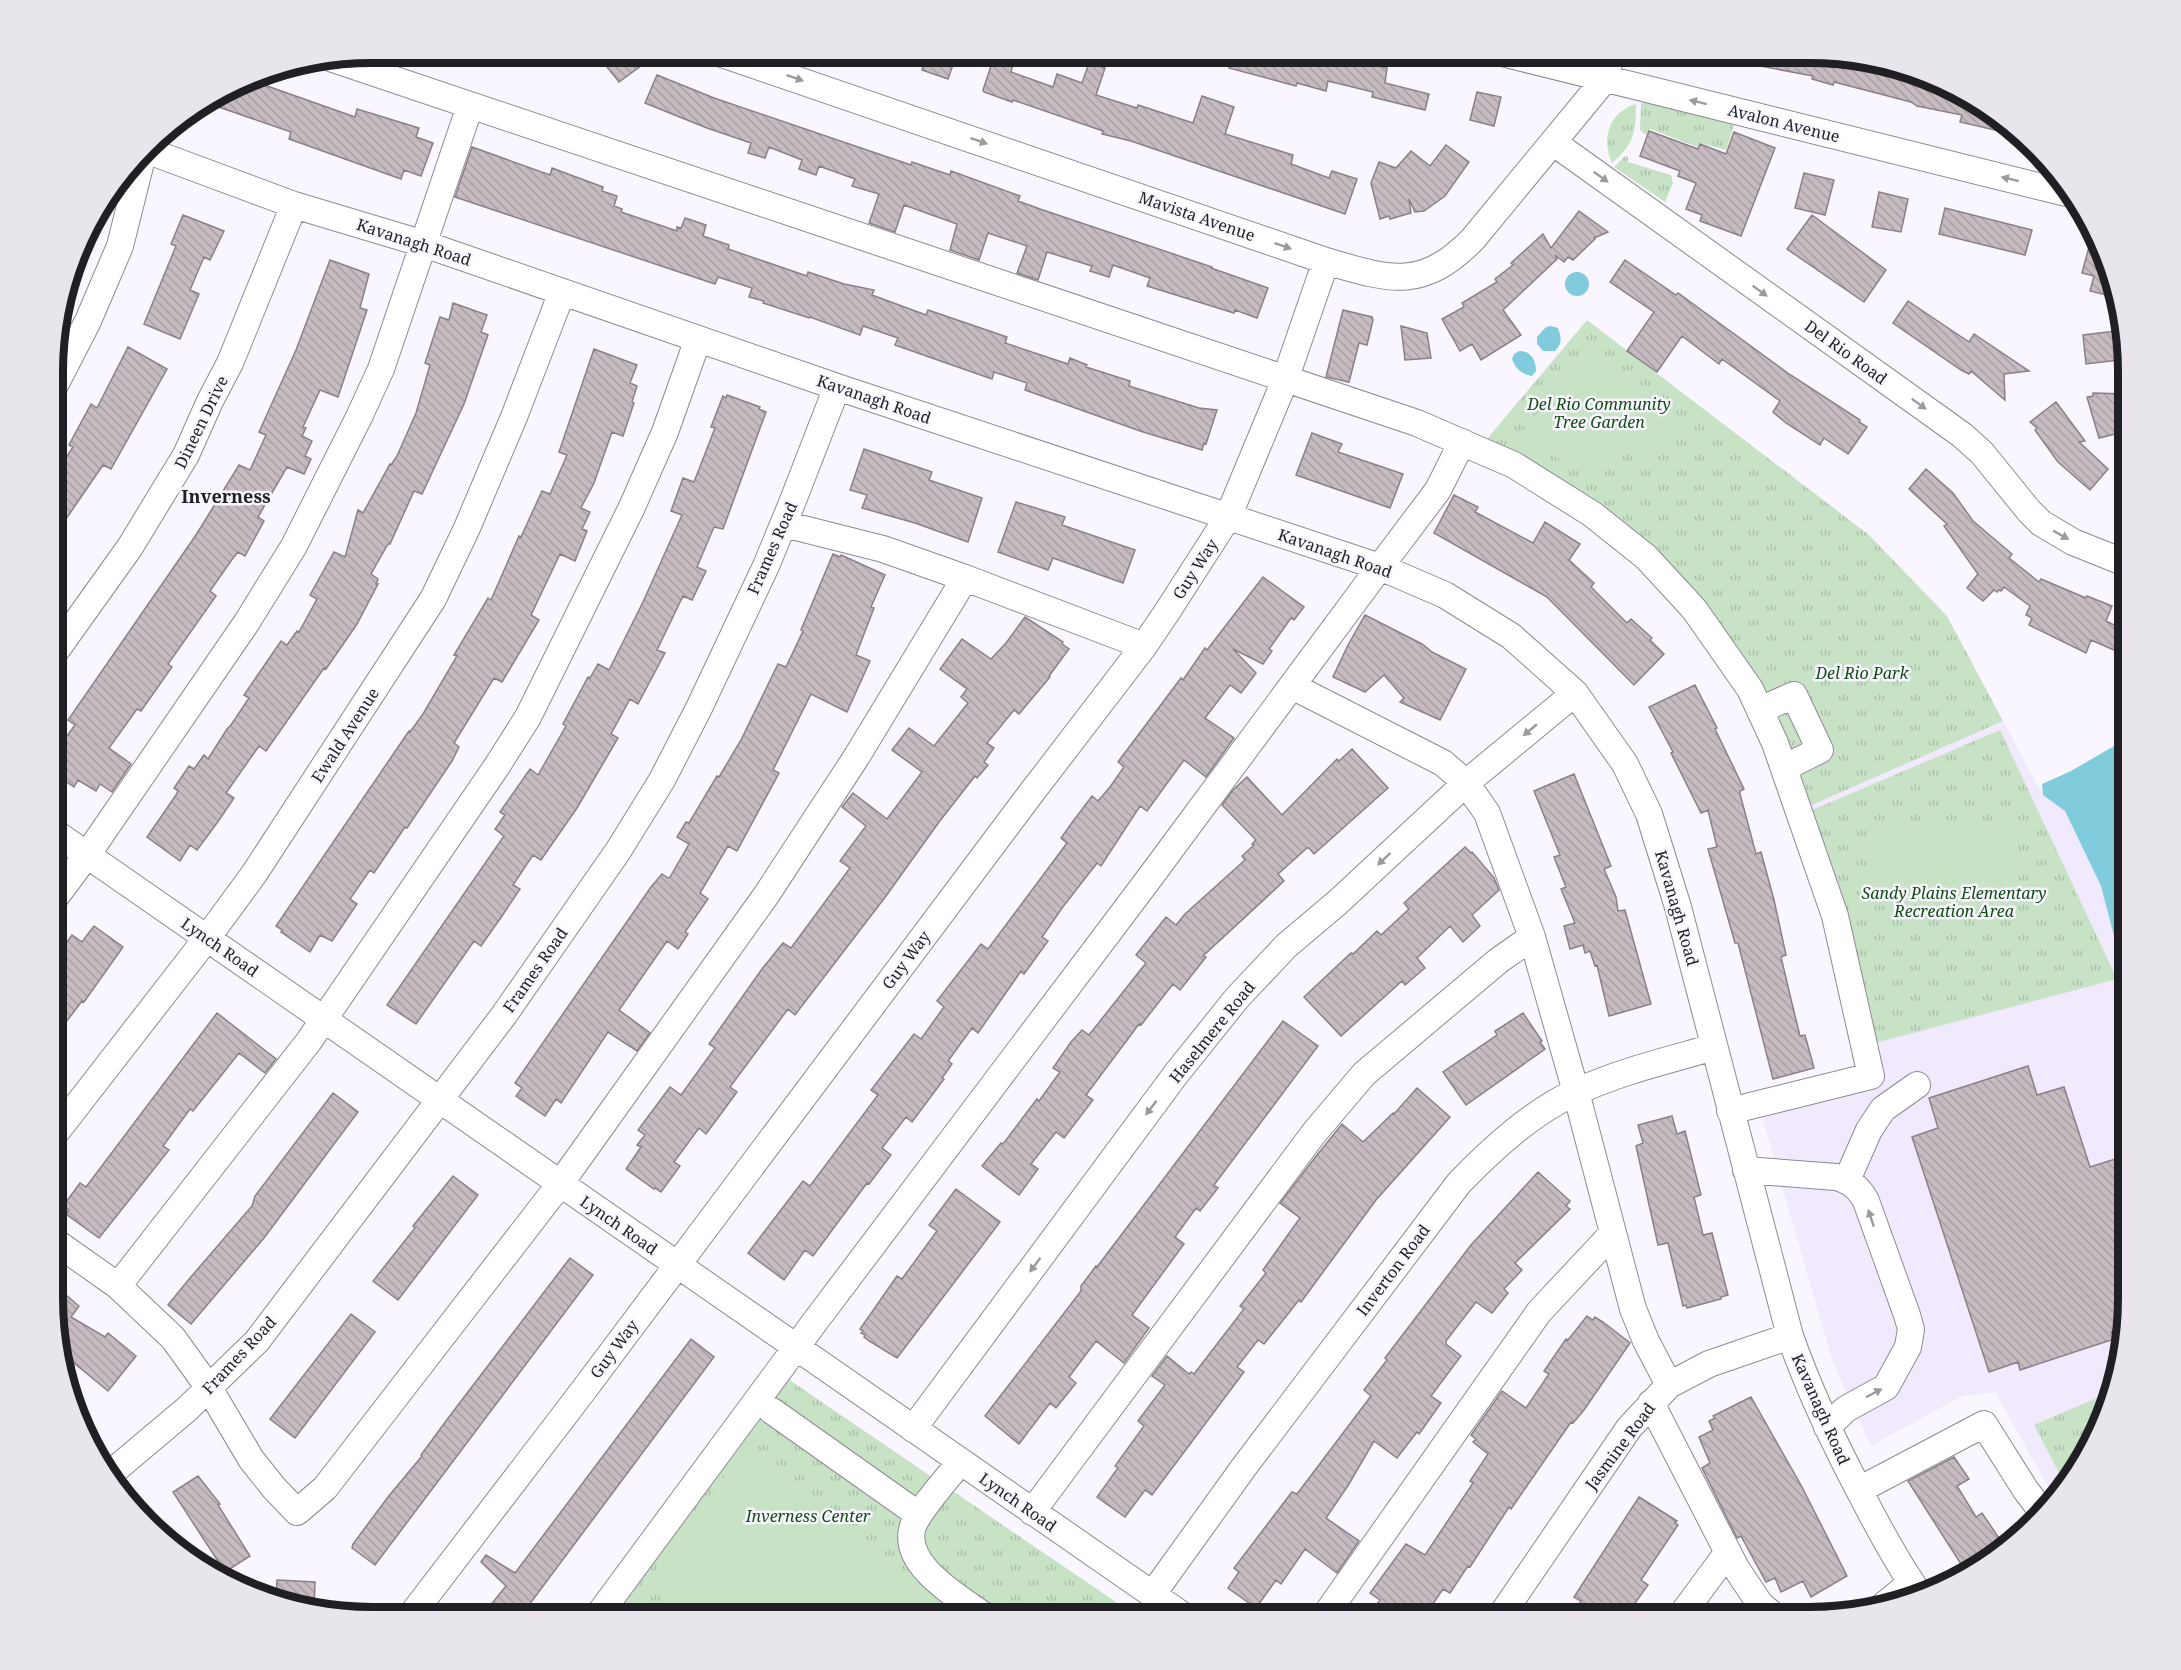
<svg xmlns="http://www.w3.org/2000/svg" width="2181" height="1670" viewBox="0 0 2181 1670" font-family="'Noto Serif',serif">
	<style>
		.built { fill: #f0eafc }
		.grass { fill: url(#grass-tufts) }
		.garden { fill: #c7e2c5 }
		.water { fill: #80cbdc }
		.building { fill: url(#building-back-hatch); stroke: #8a8086; stroke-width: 1.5 }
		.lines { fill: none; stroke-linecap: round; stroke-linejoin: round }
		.minor-casing { stroke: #8e8a94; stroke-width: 28 }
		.minor { stroke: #fff; stroke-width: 26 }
		.oneway { fill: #9b9a9c }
		.labels { text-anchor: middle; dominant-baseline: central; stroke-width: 5; stroke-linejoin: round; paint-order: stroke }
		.street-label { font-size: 16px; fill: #201f23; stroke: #f9f6ff }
		.park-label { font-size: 16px; font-style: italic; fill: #104d13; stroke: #f9f6ff }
		.neighbourhood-label { font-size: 18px; font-weight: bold; fill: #201f23; stroke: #f9f6ff }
		.rim { fill: none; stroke: #201f23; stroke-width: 8 }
	</style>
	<defs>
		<pattern id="grass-tufts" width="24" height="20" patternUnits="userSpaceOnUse" patternTransform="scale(1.5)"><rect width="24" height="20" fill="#c7e2c5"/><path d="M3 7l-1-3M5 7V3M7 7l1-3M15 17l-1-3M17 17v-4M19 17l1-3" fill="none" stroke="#abc1a9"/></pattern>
		<pattern id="building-back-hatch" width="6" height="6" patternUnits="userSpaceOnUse" patternTransform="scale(1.5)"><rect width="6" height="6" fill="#c5bbc1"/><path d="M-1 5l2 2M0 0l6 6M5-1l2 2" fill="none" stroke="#a9a0a6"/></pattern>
	</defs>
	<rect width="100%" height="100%" fill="#f9f6ff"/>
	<path class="built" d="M2003,721l40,74 22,16 36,75 21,81 6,11v341l-24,102 -47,75 -12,-15 -50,-89 -35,5 -89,49 -38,-83 -72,-250 117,-31 -73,-274z"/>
	<path class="grass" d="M1641,103l15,1 78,21 -8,25 -26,-7 -2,4 -48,-18 -4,6 -6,-5z
		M1636,104c0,28 -2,40 -24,59 -11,-24 -3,-51 24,-59z
		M1625,156l3,1v5l43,13 2,8 -8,19 -51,-35z
		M1587,320l282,215 78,81 56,105 -198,87 -138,-236 -185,-127z
		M2000,730l117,249 -242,64 -65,-232z
		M785,1377l353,240h-532z
		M2111,1392l-7,29 -39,63 -31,-59z"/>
	<path class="garden" d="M1592,352l86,63 -10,26 -96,25 -55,-30z
		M2014,827l3,74 -148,5 -2,-75z
		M745,1448l198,169h-246l-50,-35z"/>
	<path class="water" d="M1565 284a12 12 0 1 1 24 0a12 12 0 1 1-24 0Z
		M1551,326l7,2c3,9 5,15 -3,23h-12l-6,-7v-7l9,-10z
		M1519,351c12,0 17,9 17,20l-4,5c-11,-2 -16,-7 -20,-17l2,-5z
		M2128,738v241l-6,-12 -21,-81 -36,-75 -22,-16 -1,-11 29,-13z"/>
	<path class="building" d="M596,53h36l10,12 -23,17z
		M927,53h30l-9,26 -26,-9z
		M1232,53h94l61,15 -2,15 44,11 -4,16 -53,-13 1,-5 -45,-11 -2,10 -29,-8 -1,3 -67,-18z
		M1739,53h85l93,25 1,-4 13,3 90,57v2l-61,-14 2,-7 -45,-9 -6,-4 -77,-20 -1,3 -21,-6 1,-3 -74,-14z
		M994,57l19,7 -2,8 42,15 4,-13 25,9 7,-20 16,5 -9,27 41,13 1,-3 55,18 9,-27 32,11 -9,27 68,21 -2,9 38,14 3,-7 25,8 -12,35 -214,-73 -29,-7 1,-3 -90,-31 -1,2 -28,-10 -1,-2z
		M657,75l57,23 197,67 1,-3 38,13 1,-4 69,25 -2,5 22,8 172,58 -1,1 57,20 -11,30 -22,-8 -1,3 -87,-27 3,-8 -37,-13 -4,12 -19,-6 2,-5 -45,-14 -9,28 -21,-7 10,-27 -39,-13 -9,27 -29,-10 7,-26 -53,-19 -9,27 -26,-9 10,-29 -27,-8 3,-7 -36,-13 -3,9 -17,-6 3,-9 -33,-13 -4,11 -17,-5 3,-10 -44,-15 -62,-25z
		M250,80l105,37 2,-8 62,19 -3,9 17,6 -12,33 -17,-6 -3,9 -112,-40 2,-7 -81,-28z
		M1477,92l24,5 -7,29 -24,-6z
		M1649,131l49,18 2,-5 26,10 8,-22 41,16 -34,88 -41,-15 2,-6 -16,-6 10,-26 -18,-7 2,-5 -40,-15z
		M1446,145l23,17 -24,34 -21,15 -9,1 -6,-13 2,14 -21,6 -1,-3 -9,3 -9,-36 8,-21 17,6 15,-17 19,15z
		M472,147l78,28 2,-7 51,19 -1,4 15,5 -3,10 8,3 -1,3 56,19v-4l4,1 4,-10 21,7 -3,11 26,9 -1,4 79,27 1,-4 36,12 30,6 -2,5 54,20 2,-5 79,27 -2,6 63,21 2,-6 17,7 -1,2 44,14 -1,5 70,22 18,2 -11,34 -2,-1 -2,7 -62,-19 -115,-41 2,-7 -33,-11 -2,7 -97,-34 3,-7 -35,-12 -3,9 -50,-18 -1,1 -46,-15 1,-2 -15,-4 3,-9 -34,-11 -3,7 -260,-87z
		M1804,173l30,7 -9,35 -30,-7z
		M1879,192l29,7 -7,33 -29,-5z
		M1945,208l87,22 -7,25 -86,-21z
		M1579,211l29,21 -14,6 1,1 -22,21 -5,-3 -4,5 -9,-7 2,4 -54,51 18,25 -40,25 -9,-16 -12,7 -18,-32 22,-12 -2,-4 35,-21 -2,-3 18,-14 -2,-2 32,-29 8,14z
		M183,215l41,16 -14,29 -6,-3 -14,33 9,4 -19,45 -36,-15 32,-78 -5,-2z
		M1812,215l74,55 -22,32 -77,-53z
		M2094,228l2,3 23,67 -29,-7 4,-15 -12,-3z
		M330,260l39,14 -9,34 7,2 -29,87 -18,-7 -17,37 3,1 -4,8 10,5 -7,15 6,3 -7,15 -17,-7 -29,50 6,4 -19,35 -7,-4 -5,6 -23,33 6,5 -48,68 4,3 -31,44 -4,-2 -28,39 22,16 -19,28 -12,-8 -4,7 -18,-11 -4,7 -20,-14v-19l21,-29 -7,-5 128,-185 43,-70 11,5 16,-35 -7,-3 37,-82z
		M1625,260l51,35 2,-2 111,81 71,46 -1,2 8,5 -19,27 -24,-16 -4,7 -34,-22 -13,-11 7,-11 -58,-42 -3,5 -37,-28 -25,36 -30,-21 27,-39 -44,-30z
		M1908,301l61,41 5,-8 55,37 -25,3 1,26 -34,-29 -2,3 -8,-4 -68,-47z
		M453,303l34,12 -6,17 7,3 -24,69 -42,90 -8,-3 -24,53h-2l-17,30 7,5 -2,5h2l-21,40 -31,45 -2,-1 -58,83 -7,-5 -33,47 8,5 -17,25 -20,27 -7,-5 -10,16 -33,-24 29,-42 2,-4 -4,-3 15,-22 5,3 10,-14 4,4 19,-30 4,-4 18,-27 -5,-3 37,-54 6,4 10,-14 2,1 18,-33 -7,-4 24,-43 11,5 13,-47 5,3 27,-49 1,1 6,-9 19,-43 14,-48 -5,-2 15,-46 9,3z
		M1343,310l29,7 1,3 -6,25 -8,-2 -10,39 -23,-5z
		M1401,326l26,7 4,25 -26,2z
		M2124,330l3,29 -41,5 -3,-29z
		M128,347l39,22 -56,100 -8,-4 -48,70v-61l18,-27 -4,-2 22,-41 6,4z
		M594,349l43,16 -7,18 7,3 -5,16 2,1 -11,33 -11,-4 -18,51 -13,25 9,4 -8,17 5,2 -12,30 -15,-7 -29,61 8,5 -37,62 -8,-4 -40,65 5,4 -7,14 -45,67 -2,-1 -31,46 -4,-3 -20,29 7,5 -25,37 -12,-6 -10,17 -29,-20 1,-2 -6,-4 133,-195 1,1 13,-18 34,-58 -3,-1 34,-57 3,2 28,-64 2,1 21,-46 8,3 17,-39 -8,-3z
		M2093,393l35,1v37l-29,7 -12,-41 6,-1z
		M727,395l33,12 -1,2 7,3 -43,117 -9,-2 -17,40 9,4 -14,29 -9,-4 -26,54 8,3 -27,51 -8,-5 -19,35 7,4 -41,70 -36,52 -8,-5 -20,30 7,4 -18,27 -21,30 -7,-5 -58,83 -29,-19 117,-169 -9,-7 10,-14 -5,-3 30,-43 8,6 28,-49 -3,-2 25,-47 2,1 8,-14 11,6 34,-68 39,-87 -11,-4 12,-33 11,4 21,-54 -4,-1 12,-31 3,2z
		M2056,402l29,39 -6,1 29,27 -18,21 -32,-28 -23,-32 2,-2 -7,-6z
		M1312,433l30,11 -4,8 65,22 -13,34 -94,-33z
		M864,449l68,23 -3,8 53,18 -14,44 -53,-19 -53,-15 5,-13 -17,-5z
		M1926,469l27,24 20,28 39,33 -3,4 30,24 2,-3 45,19 1,-2 25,10 -6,15 22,11v24l-37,-16 -5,13 -57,-28 3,-7 -6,-3 4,-9 -26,-19 -3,4 -2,-1 -2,2 -3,-2 -11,11 -16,-13 11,-14 -34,-48 3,-2 -38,-35z
		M1454,495l24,12 -3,5 58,31 12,-21 35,22 -11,16 25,23 -3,4 36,36 4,-4 21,19 -2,2 14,14 -30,31 -87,-88 -113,-64z
		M1016,502l49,15 -3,8 73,25 -12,33 -70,-25 -5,12 -50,-18z
		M833,554l7,3 1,-2 44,20 -14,32 3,1 -18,47 14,6 -23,51 -36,-18 -38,76 6,3 -42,78 -9,-5 -28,47 8,6 -23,33 3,2 -10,15 -11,-8 -48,69 31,23 -13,18 -29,-19 -47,71 -5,-4 -11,17 -29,-20 6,-8 -7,-5 136,-196 11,-13 6,4 2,-1 19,-33 -12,-7 9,-15 3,1 28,-47 2,1 22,-37 37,-76 8,3 17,-36 -2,-1z
		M1263,577l41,30 -10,13 -3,-2 -22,31 3,2 -9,13 -30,-15 23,24 -15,20 -11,-8 -25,33 29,20 -28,39 -22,-17 -37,51 -7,-5 -39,60 -4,-3 -35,45 -20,29 6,4 -24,33 -3,-3 -43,62 -6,-5 -24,33 4,3 -10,14 2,1 -32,43 -6,-5 -24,31 9,7 -22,29 -2,-1 -54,73 -8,-6 -21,30 -36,-27 55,-72 7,5 68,-91 -7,-5 43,-56 7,5 23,-32 -7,-6 44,-57 7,5 79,-106 -6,-5 10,-14 21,-28 6,5 12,-14 14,-20 -6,-5 63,-84 2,2 22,-32 2,2z
		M1365,615l57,29 10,8 34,17 -26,51 -40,-18 4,-4 -20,-23 -19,17 -32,-15 15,-32z
		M1025,617l38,25 -1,2 7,5 -20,27 1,1 -31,37 -5,-4 -27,33 7,5 -10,14 4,3 -11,13 -2,-2 -36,46 -53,74 -91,119 -7,-6 -58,78 7,5 -14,19 -17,23 -7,-6 -25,34 6,4 -19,26 -6,-4 -1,1 -28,-20 15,-22 -4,-2 8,-10 -7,-5 32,-43 11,8 34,-47 -6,-4 53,-75 21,-26 8,5 59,-80 -10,-7 26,-35 -24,-19 11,-14 34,26 35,-47 -30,-22 17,-22 25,18 34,-43 -7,-6 6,-8 -27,-20 22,-30 29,20 15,-16z
		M1695,685l22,43 -2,1 29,60 -4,2v3l16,60 5,-2 13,48 12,55 -5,2 13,55 6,24 5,-1 9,33 -41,11 -35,-136h-3l-27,-94 9,-2 -9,-37 -7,3 -30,-60 2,-1 -24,-45z
		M1352,749l36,39 -74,66 -5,-6h-2l-29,26 6,7 -81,75 3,1 -26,33 -7,-6 -32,41 -2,-1 -53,71 7,5 -29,38 -8,-6 -25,32 7,5 -19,26 -37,-29 19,-23 2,1 34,-45 2,2 21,-29 -7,-4 18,-26 11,-12 7,5 57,-72 -10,-8 30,-38 10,8 9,-11 60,-54 -3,-4 12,-11 -2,-1 4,-4 -34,-35 11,-15 14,-13 35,38 55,-56 2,2z
		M1574,774l37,92 -7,3 12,28 2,14 7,-1 26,94 -42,12 -12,-51 -2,1 -5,-15 -5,2 -2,-8 -13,4 -6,-23 11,-3 -14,-34 5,-2 -12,-30 6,-2 -26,-64z
		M1465,847l6,6 1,-1 22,26 5,12 -27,25 8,11 -17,16 -13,-16 -33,32 8,10 -20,17 -3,-4 -61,55 -37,-39 47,-44 2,1 24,-23 4,4 28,-26 -5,-6z
		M94,926l29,21 -39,55 -2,-1 -28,37v-78l18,-25 10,7z
		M217,1013l59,46 -11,14 -26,-20 -46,58 -3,-2 -27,37 6,4 -70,88 -33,-24 3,-4 -6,-4 17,-23 6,4z
		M1523,1013l19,28 -2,1 5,7 -79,56 -23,-33 54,-37 -2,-4z
		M1283,1021l35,25 -104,139 4,3 -18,23 -4,-3 -21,29 9,7 -52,71 17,13 -25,35 -28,-22 -27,36 7,6 -20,25 -6,-5 -31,41 -34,-28 96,-125v-5l15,-20 1,1z
		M2028,1066l9,29 27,-8 26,80 38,-12v82l-14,4 14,42v36l-2,8 -15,5 3,7 -94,31 -2,-8 -29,10 -77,-235 26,-9 -9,-30z
		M1417,1088l33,29 -74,83 -75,102 -2,-2 -35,44 -6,-4 -21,27 7,5 -92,123 -7,-5 -20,27 -28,-20 21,-29 -3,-2 29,-40 -6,-5 27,-36 -13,-9 15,-20 22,18 2,-2 3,2 50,-65 -4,-3 26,-33 -3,-3 37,-52 -20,-15 37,-48 25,-31 21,18 30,-29 1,1z
		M333,1093l25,19 -94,126 -73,86 -23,-19 22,-27 62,-72 3,-10z
		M1672,1116l5,18 8,-3 16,64 -7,2 9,38 9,-2 16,62 -7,2v2l-34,9 -1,-3 -3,1 -15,-63 -10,2 -22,-99 7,-3 -5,-18z
		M1538,1172l32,29 -4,5 4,3 -55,54 7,7 -18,19 4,4 -16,20 -16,-11 -30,39v3l15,12 -30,40 10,7 -22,31 -2,-2 -20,26 -23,-17 -25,43 -23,34 33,23 -22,32 -32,-24 -24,35 -5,-4 -20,28 -28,-20 11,-16 -5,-4 58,-76 5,2 74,-98 -7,-6 23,-30 -2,-2 86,-113z
		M453,1176l25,19 -80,105 -25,-19 42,-53 -2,-2z
		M956,1189l44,33 -103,136 -28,-17 -5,-4 1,-2 -4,-2 2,-2 -3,-2 37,-53 5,3 35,-48 -8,-6z
		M570,1258l23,17 -218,290 -23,-17 1,-4 35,-47 34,-41 -1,-1 31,-42z
		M66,1295l13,11 -8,11 34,20 3,-4 28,23 -28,35 -46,-38 -9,-34v-13l3,2z
		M351,1314l24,18 -80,106 -25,-19z
		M1587,1316l6,4 2,-3 8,5 27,21 -46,67 -11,13 -2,-1 -60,87 -2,-2 -39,60 -2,-1 -18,27 -7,-4 -19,28h-36l-14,-9 6,-8 -10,-7 36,-49 19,11 48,-72 -3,-2 18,-27 -15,-12 3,-3 -5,-4 31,-44 24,17 23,-34 -5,-3 22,-32 2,1z
		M691,1339l23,18 -194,260h-39l25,-31 -25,-24 5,-7 29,18z
		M1751,1397l51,90 45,89 -36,21 -8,-16 -22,11 -6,-14 -9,4 -25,-46 -4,2 -35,-70 8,-5 -11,-26 14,-7 -4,-9 6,-3 -2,-2z
		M1954,1457l15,22 -12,7 19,31 6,-4 21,31 -37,28 -58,-91z
		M198,1476l22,28 -2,1 32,51 -25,16 -52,-80z
		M1639,1497l38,24 -2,2 3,2 -37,55 7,5 -23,32h-55l11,-16 -7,-4z
		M277,1580l38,2 -1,26 -38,-9z"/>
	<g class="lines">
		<defs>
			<path id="minor" d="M719,53l607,208c64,19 96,30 147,-22l132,-160 7,-26
				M1502,53l564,140
				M333,59l1084,364 97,42 78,49 54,43 48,52 56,80 25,54 60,173 36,160 -141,35
				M1554,143l408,292 20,18 47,58 12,12 32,19 55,22
				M146,150l148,55 130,39 413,143 543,180 65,28 66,41 64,57 50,71 24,50 29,93 112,429c19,54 43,105 70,156 18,35 37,71 60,103
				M55,385l33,-64 32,-75 23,-92
				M784,524l99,25 82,29 179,68
				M55,652l75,-105 56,-92 24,-54 20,-38 64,-158
				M1292,686l151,77 23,20 21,30 45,124 44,155 57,217 13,32 23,44
				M1760,710l34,-15 26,55 -36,18
				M54,832l1131,785
				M54,899l33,-44 160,-233 47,-76 65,-129 22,-48 89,-263
				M54,1135l153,-197 47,-64 179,-275 34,-71 47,-111 48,-125
				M1746,1170l90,7c15,4 23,11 30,24l41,114 4,14 -3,18 -22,40 -40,22 -19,18
				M1847,1180l22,-50 14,-21 34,-24
				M53,1240l65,46 55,52 36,50 42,71 23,29 23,24 28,-24 235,-304 207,-290 90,-138 108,-178
				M118,1286l191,-245 188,-275 31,-49 104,-210 33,-75 33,-93
				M1651,1403l85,165 24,36 15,13
				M772,1411l147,104
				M913,1429l263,-355 61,-76 49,-52 52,-44 128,-119 109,-90
				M960,1462c-12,16 -40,46 -47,64 -13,39 47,72 73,91
				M111,1473l76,-64 70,-68 247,-326 114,-164 44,-71 37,-72 67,-142 26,-63 45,-116
				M1859,1490l125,-66 41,65 18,24
				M1032,1512l282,-379 50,-59 134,-113 34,-24
				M1152,1595l92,-128 215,-284c34,-35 74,-72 119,-92 44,-20 91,-31 136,-44
				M1879,1609l32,-26
				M410,1617l173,-226 446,-595 115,-150 23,-34 61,-95 57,-137 41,-119
				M597,1617l217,-294 331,-439 235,-317 58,-77 24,-48
				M1324,1617l215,-305 73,-78
				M1500,1617l129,-189 40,-43 40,-21 81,-28
				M1680,1617l48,-65"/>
		</defs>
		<use href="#minor" class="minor-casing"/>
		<use href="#minor" class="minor"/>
	</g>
	<defs><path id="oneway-solid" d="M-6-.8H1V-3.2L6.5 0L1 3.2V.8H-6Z" transform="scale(1.5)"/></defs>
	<g class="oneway">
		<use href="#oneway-solid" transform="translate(795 78) rotate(19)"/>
		<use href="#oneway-solid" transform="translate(1698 102) rotate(-166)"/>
		<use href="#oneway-solid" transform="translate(979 141) rotate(19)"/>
		<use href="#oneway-solid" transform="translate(1601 177) rotate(36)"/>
		<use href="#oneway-solid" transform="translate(2010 179) rotate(-166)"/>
		<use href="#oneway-solid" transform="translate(1283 246) rotate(19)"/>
		<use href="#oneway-solid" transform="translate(1760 291) rotate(36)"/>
		<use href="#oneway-solid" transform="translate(1919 404) rotate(36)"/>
		<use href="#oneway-solid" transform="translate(2061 535) rotate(29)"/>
		<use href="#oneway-solid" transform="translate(1530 730) rotate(140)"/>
		<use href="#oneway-solid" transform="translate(1384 859) rotate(137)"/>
		<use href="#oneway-solid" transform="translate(1151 1108) rotate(127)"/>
		<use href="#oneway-solid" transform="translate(1871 1218) rotate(-108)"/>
		<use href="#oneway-solid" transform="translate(1035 1265) rotate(127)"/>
		<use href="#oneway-solid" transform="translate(1874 1393) rotate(-28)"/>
	</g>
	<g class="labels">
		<g class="street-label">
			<text transform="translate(1784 123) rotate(14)">Avalon Avenue</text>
			<text transform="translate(1197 216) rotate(19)">Mavista Avenue</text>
			<text transform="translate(414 242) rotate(18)">Kavanagh Road</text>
			<text transform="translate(1846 352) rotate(36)">Del Rio Road</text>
			<text transform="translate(874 399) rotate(19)">Kavanagh Road</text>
			<text transform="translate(201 422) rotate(-64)">Dineen Drive</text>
			<text transform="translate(772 548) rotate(-66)">Frames Road</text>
			<text transform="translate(1335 553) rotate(19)">Kavanagh Road</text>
			<text transform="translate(1195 569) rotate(-57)">Guy Way</text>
			<text transform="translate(345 735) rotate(-57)">Ewald Avenue</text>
			<text transform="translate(1677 908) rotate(74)">Kavanagh Road</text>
			<text transform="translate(220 947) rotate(35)">Lynch Road</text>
			<text transform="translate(906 960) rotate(-53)">Guy Way</text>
			<text transform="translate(535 970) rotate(-55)">Frames Road</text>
			<text transform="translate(1212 1032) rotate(-51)">Haselmere Road</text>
			<text transform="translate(619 1225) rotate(35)">Lynch Road</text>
			<text transform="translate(1393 1270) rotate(-53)">Inverton Road</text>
			<text transform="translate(614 1349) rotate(-53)">Guy Way</text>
			<text transform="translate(239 1355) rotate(-47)">Frames Road</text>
			<text transform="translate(1821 1409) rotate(66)">Kavanagh Road</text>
			<text transform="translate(1620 1446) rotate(-53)">Jasmine Road</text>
			<text transform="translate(1018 1502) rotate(35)">Lynch Road</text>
		</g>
		<g class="park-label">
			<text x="1599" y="404">Del Rio Community<tspan x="1599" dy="18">Tree Garden</tspan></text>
			<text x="1862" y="673">Del Rio Park</text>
			<text x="1954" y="893">Sandy Plains Elementary<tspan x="1954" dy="18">Recreation Area</tspan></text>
			<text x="808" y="1516">Inverness Center</text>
		</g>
		<g class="neighbourhood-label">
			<text x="226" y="496">Inverness</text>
		</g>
	</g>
	<path d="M0 0H2181V1670H0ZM372 63H1809A309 309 0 0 1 2118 372V1298A309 309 0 0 1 1809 1607H372A309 309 0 0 1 63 1298V372A309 309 0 0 1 372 63Z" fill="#e8e5ed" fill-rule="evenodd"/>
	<path class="rim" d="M372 63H1809A309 309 0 0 1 2118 372V1298A309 309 0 0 1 1809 1607H372A309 309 0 0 1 63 1298V372A309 309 0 0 1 372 63Z"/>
</svg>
